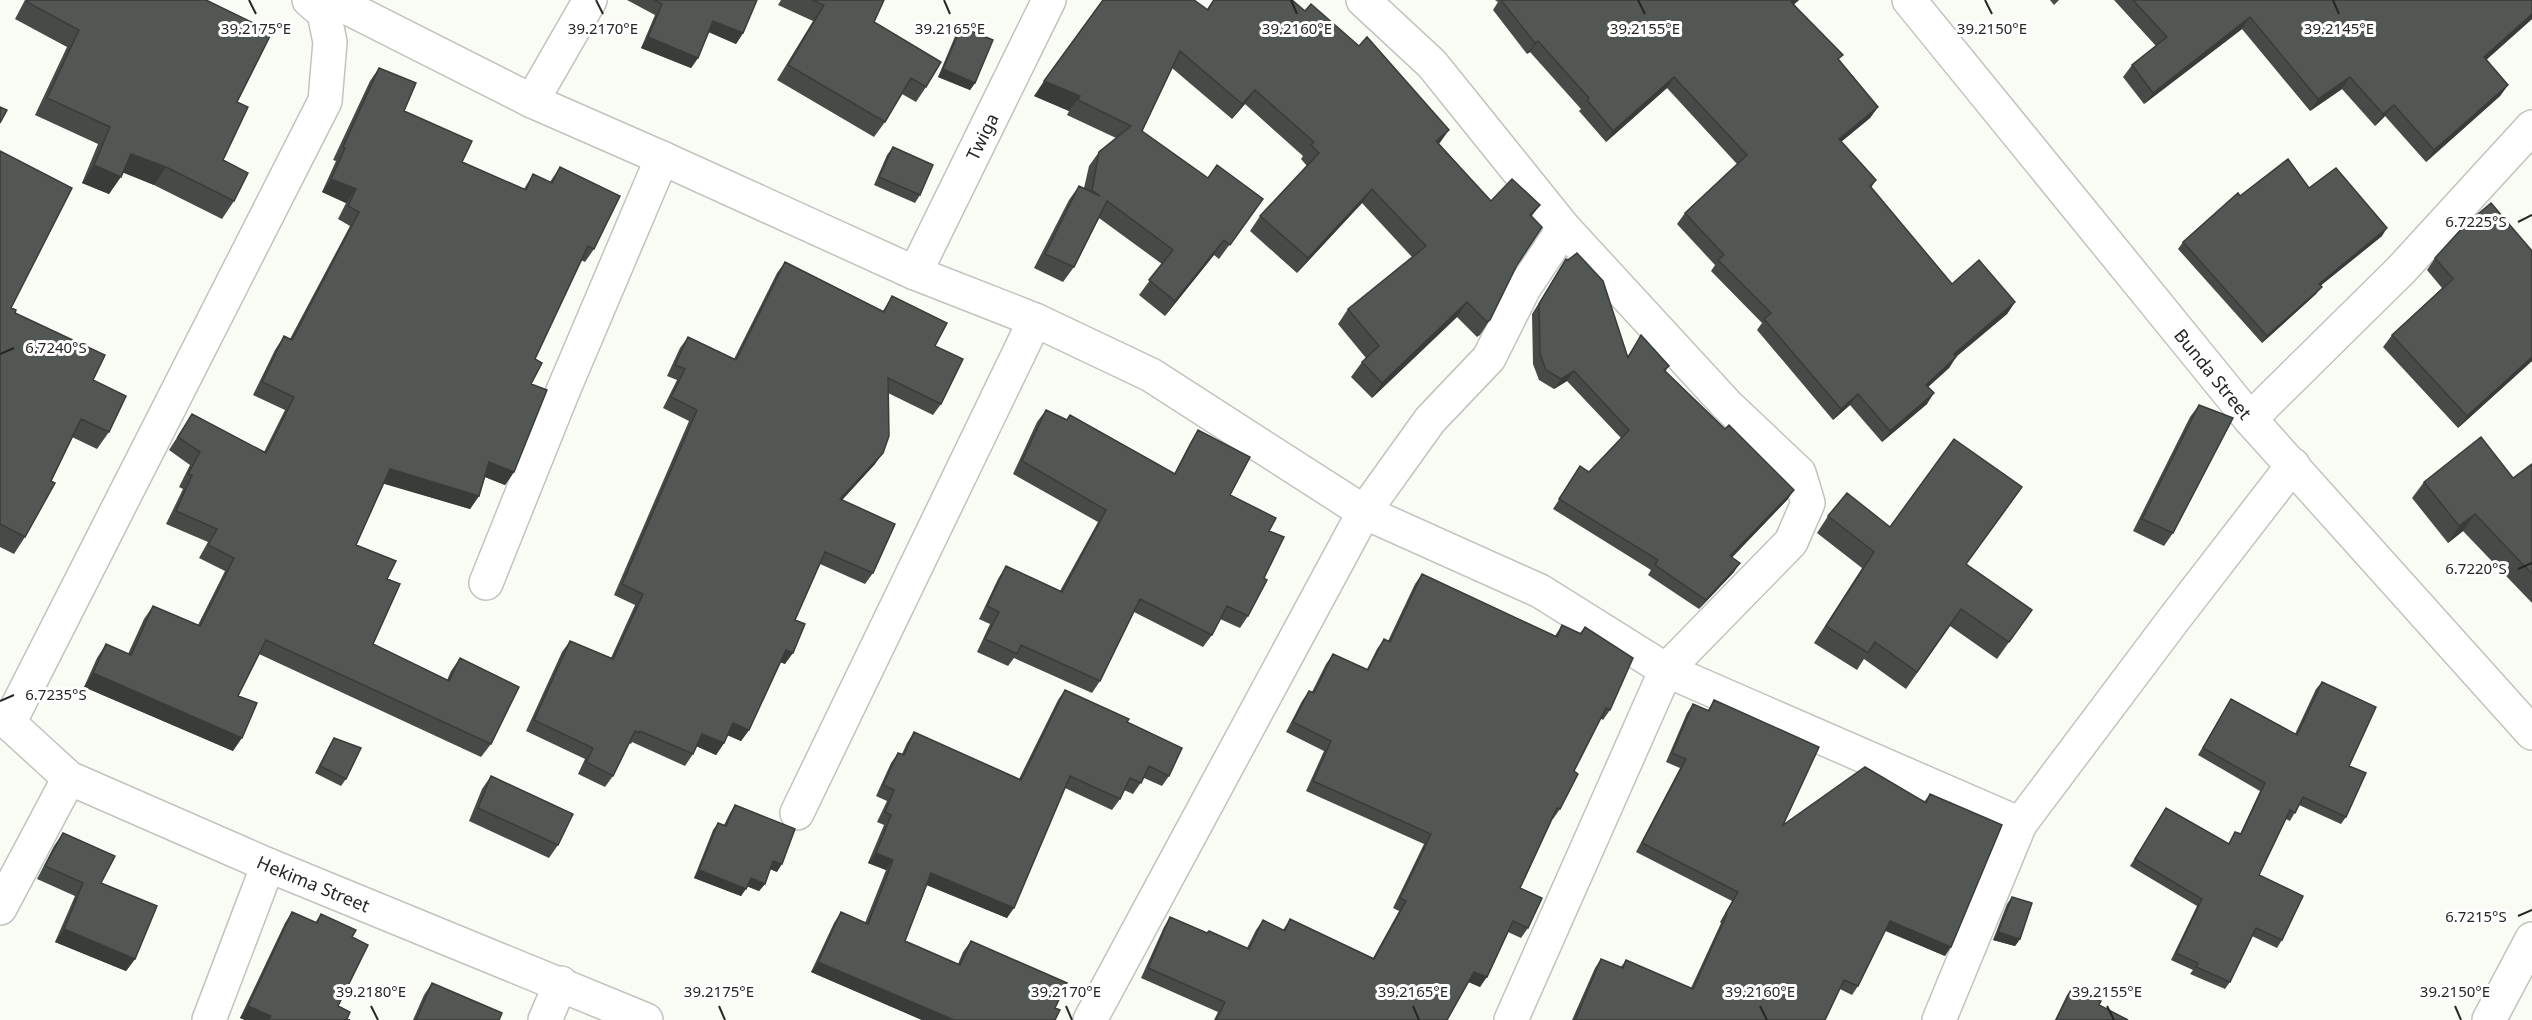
<svg xmlns="http://www.w3.org/2000/svg" width="2532" height="1020" viewBox="0 0 2532 1020" font-family="'Noto Sans',sans-serif">
	<style>
		.lines { fill: none; stroke-linecap: round; stroke-linejoin: round }
		.minor-casing { stroke: #c1c4be; stroke-width: 36 }
		.minor { stroke: #fff; stroke-width: 33 }
		.wall { fill: #474b47 }
		.shaded-wall { fill: #393d3a }
		.building { fill: #525753; stroke: #393d3a; stroke-width: 1.5 }
		.ticks { fill: none; stroke: #262724; stroke-width: 2 }
		.labels { text-anchor: middle; dominant-baseline: central; stroke-width: 6; stroke-linejoin: round; paint-order: stroke }
		.street-label { font-size: 18px; fill: #262724; stroke: #fff }
		.ticks-label { font-size: 15px; text-anchor: middle; fill: #262724; stroke: #fff; stroke-width: 6; stroke-linejoin: round; paint-order: stroke }
	</style>
	<rect width="100%" height="100%" fill="#f9fbf5"/>
	<g class="lines">
		<defs>
			<g id="minor">
				<path d="M332,0l200,101 130,57 253,115 120,47 116,55 213,137 176,79 126,79 354,154"/>
				<path d="M1363,0l69,64 132,164 163,177 72,68 9,30 -17,39 -125,128 -155,350"/>
				<path id="s1" d="M1909,0l341,419 282,314"/>
				<path d="M532,101l58,-101"/>
				<path id="s2" d="M915,273l134,-273"/>
				<path d="M2250,419l151,-149 131,-143"/>
				<path d="M486,583l77,-192 99,-233"/>
				<path id="s3" d="M0,718l9,5 60,55 199,87 378,155"/>
				<path d="M9,723l316,-622 5,-59 -6,-29 -15,-13"/>
				<path d="M797,813l238,-493"/>
				<path d="M0,908l69,-130"/>
				<path d="M209,1020l59,-155"/>
				<path d="M545,1020l16,-37"/>
				<path d="M1090,1020l274,-508 66,-92 59,-62 35,-70 40,-60"/>
				<path d="M1939,1020l81,-196 154,-205 119,-154"/>
				<path d="M2489,1020l43,-81"/>
			</g>
		</defs>
		<use href="#minor" class="minor-casing"/>
		<use href="#minor" class="minor"/>
	</g>
	<path class="wall" d="M25,0h181l31,102 -14,58 11,41 -12,18 -68,-34 -31,-13 -14,22 -27,-11 16,-39 -63,-29 32,-68 -52,-28z
		M627,0h130l-14,33 -7,11 -27,-12 -11,26 -7,10 -50,-20 14,-33z
		M781,0h103l-10,22 52,65 -10,15 -14,-8 -17,28 -11,15 -97,-57 36,-59 -35,-16z
		M1213,0h79l147,144 52,57 49,4 -9,12 -14,48 -27,55 -10,15 -3,2 -20,-20 -85,81 -21,-21 11,-15 4,-4 -28,-34 10,-15 64,-52 -50,-54 -65,70 -47,-42 10,-15 47,-50 -6,-7 2,-3 -58,-52 -13,15 -60,-51 -30,63 66,47 55,21 -44,60 -5,-4 -49,61 -26,-21 23,-31 -63,-46 -25,49 -11,15 -29,-14 35,-68 10,-14 5,2 5,-22 10,-14 17,-14 -49,-23 2,-4 -35,-15 173,-87z
		M1495,0h304l-5,4 84,103 -8,11 -29,24 35,38 -5,8 81,96 63,18 -8,12 -51,43 -7,11 -21,19 -1,17 -45,38 -32,-37 -17,15 -76,-90 5,-7 -51,-52 4,-6 -38,-41 8,-11 52,-49 -70,-76 -61,54 -27,-31 2,-2 -51,-57 -3,2 -34,-44 5,-8z
		M2050,0h9l-5,5z
		M2114,0h418v19l-46,41 22,25 -8,11 -74,66 -41,-46 -10,10 -33,-37 -32,22 -68,-82 -98,75 -21,-27 9,-12 24,-19z
		M961,27l14,56 -5,7 -32,-13 18,-43z
		M379,68l25,43 58,51 62,27 9,-15 17,8 10,-15 34,82 -9,13 -4,-2 -46,99 -4,25 -17,88 -9,13 -20,-8 -6,19 -9,13 -86,-26 -28,62 31,34 -14,65 74,36 4,-9 9,-13 31,86 -10,13 -222,-103 -21,42 -5,55 -149,-64 13,-29 9,-14 22,10 16,-35 9,-13 45,19 27,-54 -26,-13 9,-16 -42,-18 17,-35 -4,-2 11,-22 -21,-15 23,-36 72,38 21,-42 -32,-15 22,-45 9,-14 6,3 60,-113 -12,-7 8,-16 -24,-11 14,-31 -3,-1 37,-79z
		M893,147l27,48 -5,8 -41,-18 13,-30z
		M0,151l11,157 82,72 16,52 -12,17 -25,-12 -47,100 -11,17 -14,-7z
		M2309,188l73,48 -62,50 -4,8 -54,49 -84,-94 5,-7 57,-46z
		M2435,258l97,103 -74,67 -75,-81 9,-12 50,-47 -15,-18z
		M1566,259l61,98 14,-22 28,31 -4,6 60,57 69,61 -7,10 -55,57 2,15 -35,37 -51,-34 3,-5 -98,-61 27,-43 9,6 32,-34 -54,-57 -13,8 -15,-9 -6,-16 -1,-50z
		M785,262l98,49 9,-15 43,50 6,58 -8,11 -45,-22 -13,71 -33,36 31,73 -8,11 -45,-20 -25,56 -10,44 -5,-2 -31,68 -8,11 -14,-6 -3,8 -8,12 -20,-9 -3,8 -8,12 -53,-24 -1,2 -2,-1 -16,33 -8,11 -27,-13 7,-15 -59,-28 36,-79 8,-11 41,17 24,-53 -21,-10 75,-174 -26,-13 14,-28 -10,-4 13,-28 8,-11 46,22 43,-86z
		M2199,405l-26,128 -9,13 -31,-15 57,-114z
		M1046,410l20,10 4,-5 104,59 16,-31 8,-13 32,65 39,36 -5,47 -16,38 -8,12 -20,-9 -8,16 -9,12 -69,-35 -34,69 -8,12 -78,-35 -6,8 -31,-14 13,-28 -11,-5 19,-40 8,-13 54,25 38,-69 -85,-48 24,-52z
		M2532,464v139l-69,-72 -15,12 -36,-45 12,-16 89,-4z
		M1828,516l62,11 76,37 66,46 -35,49 -47,-33 -44,63 -42,-30 -7,11 -43,-27 48,-75 -45,-35z
		M1422,574l133,62 7,-11 18,8 5,-6 25,83 -7,10 -3,-2 -26,53 -14,38 -7,10h-1l-32,69 8,40 -7,10 -13,-6 -28,55 -12,-5 -21,38h-233l4,-8 -77,-34 23,-51 6,-10 37,16 40,15 9,-18 7,-10 20,10 7,-11 83,39 26,-47 -6,-3 31,-64 -118,-53 18,-40 -38,-19 16,-31 7,-10 3,1 14,-28 7,-10 34,15 10,-20 7,-10 4,2 27,-57z
		M2322,682l27,84 -3,51 -5,7 -42,-19 -9,16 -4,-2 -27,56 23,65 -5,8 -25,-12 -22,46 -5,7 -35,-15 3,-4 -22,-10 26,-54 -67,-40 36,-58 62,36 7,-12 5,2 20,-43 -62,-36 33,-56 64,35 21,-45z
		M1065,690l62,32 42,54 -7,10 -18,-8 -11,16 -9,-4 -4,9 -8,11 -47,-22 -58,130 -80,-33 -22,56 53,23 5,-12 8,-11 84,67v12h-133l-111,-48 23,-49 7,-11 24,11 21,-53 -18,-7 16,-38 -7,-3 10,-21 -11,-5 15,-33 7,-10 4,1 5,-11 7,-11 105,47 39,-79z
		M1714,700l69,125 141,-23 6,-8 15,162 -60,-26 -27,56 -6,9 -12,-6 -15,31h-253l23,-52 6,-9 20,8 5,-7 65,28 30,-65 -1,-1 12,-21 -96,-49 44,-84 -14,-6 21,-49 6,-9 15,6z
		M334,738l12,41 -5,7 -26,-13 14,-27z
		M491,776l67,69 -9,13 -80,-37 13,-32z
		M735,805l42,67 -7,-3 -5,15 -6,7 -12,-5 -6,10 -47,-18 19,-48 5,-7 6,2 6,-12z
		M63,833l38,50 34,76 -9,12 -71,-29 20,-46 -38,-17 17,-33z
		M2012,897l8,42 -5,7 -22,-6 14,-36z
		M292,912l23,11 6,-9 31,23 -14,69 9,13 3,1h-105l-5,-2 45,-95z
		M432,983l67,37h-86l11,-25z
		M2072,988l27,17 29,15h-73l12,-25z"/>
	<path class="shaded-wall" d="M1793,0h6l-15,13 7,-11z
		M2532,14v5l-56,50 8,-12z
		M2250,17l-8,12 -98,75 9,-11z
		M713,21l30,12 -7,11 -30,-13z
		M648,37l50,21 -7,10 -50,-20z
		M1538,41l-8,11 -3,2 8,-11z
		M943,69l32,14 -5,7 -32,-13z
		M1674,77l-7,11 -61,54 7,-11z
		M2350,77l-8,12 -32,22 8,-12z
		M1044,81l36,15 -11,15 -35,-15z
		M2508,85l-8,11 -74,66 8,-12z
		M1255,90l-10,14 -13,15 10,-15z
		M2394,105l-9,11 -10,10 8,-12z
		M1878,107l-8,11 -39,32 8,-11z
		M1449,130l-10,14 -3,-3z
		M131,154l35,13 -12,18 -35,-14z
		M94,165l27,12 -12,17 -27,-11z
		M331,179l25,10 -10,14 -24,-11z
		M1372,189l-10,14 -65,70 11,-15z
		M2387,228l-5,8 -68,55 5,-7z
		M1224,240l-10,15 -49,61 10,-15z
		M2322,287l-6,7 -54,49 5,-7z
		M1467,302l-10,15 -85,81 10,-15z
		M2015,302l-8,12 -61,51 8,-11z
		M1956,357l-7,11 -31,28 8,-11z
		M2532,357v4l-74,67 9,-12z
		M1574,371l-7,10 -13,8 7,-10z
		M1934,393l-7,11 -45,38 8,-11z
		M1858,394l-8,11 -17,15 8,-11z
		M883,453l-8,11 -43,47 8,-12z
		M489,462l25,10 -9,13 -25,-10z
		M390,469l89,27 -9,13 -89,-26z
		M1794,490l-7,10 -63,66 6,-10z
		M2475,514l-12,17 -15,12 11,-17z
		M1740,563l-6,9 -35,37 7,-9z
		M786,650l7,3 -8,11 -7,-3z
		M93,673l149,65 -9,13 -149,-64z
		M733,723l16,7 -8,11 -16,-7z
		M702,734l22,9 -8,12 -22,-10z
		M876,853l17,7 -7,10 -18,-7z
		M773,861l9,3 -5,8 -9,-4z
		M699,870l47,19 -5,7 -47,-18z
		M931,873l83,35 -7,10 -83,-34z
		M751,878l14,6 -6,7 -13,-5z
		M1890,921l61,26 -6,9 -62,-26z
		M64,929l71,30 -9,12 -71,-29z
		M1998,932l22,7 -5,7 -22,-6z
		M818,962l136,58h-32l-111,-48z
		M1474,972l13,5 -7,10 -13,-6z
		M248,1006l23,10 -2,4h-24l-5,-2z"/>
	<path class="building" d="M28,0h178l66,32 -35,70 11,5 -25,53 25,13 -14,28 -68,-34 -35,-13 -10,23 -27,-12 16,-38 -63,-29 32,-68 -52,-28z
		M654,0h103l-14,33 -30,-12 -15,37 -50,-21 14,-33z
		M812,0h72l-10,22 67,40 -15,25 -15,-9 -26,44 -97,-57 36,-60z
		M1103,0h91l14,10 6,-10h78l13,11 6,-7 48,42 8,-9 82,93 -13,11 55,60 21,-22 28,26 -10,10 12,12 -25,38 -27,55 -3,2 -20,-20 -85,81 -20,-21 17,-16 -31,-37 78,-63 -54,-57 -64,69 -48,-42 59,-63 -8,-8 3,-3 -59,-52 -13,14 -62,-53 -38,80 66,47 9,-13 46,34 -33,46 -6,-5 -49,61 -26,-21 24,-30 -66,-49 -33,66 -29,-13 34,-68 21,10 -8,-6 7,-38 32,-26 -53,-26 2,-4 -36,-15z
		M1501,0h292l-2,2 52,53 -5,4 40,48 -39,32 37,41 -6,6 82,98 27,-24 36,42 -61,52 2,3 -30,28 8,8 -44,38 -32,-37 -17,15 -77,-90 7,-6 -53,-53 6,-5 -39,-42 62,-58 -73,-78 -61,54 -26,-31 2,-2 -51,-57 -3,2z
		M2133,0h399v14l-48,43 24,28 -74,65 -40,-45 -11,9 -33,-37 -32,22 -68,-82 -97,76 -21,-28 35,-28z
		M961,27l32,13 -18,43 -32,-14z
		M379,68l37,15 -12,28 68,30 -10,21 64,28 7,-16 19,9 8,-16 60,29 -26,53 -6,-3 -53,113 7,4 -11,21 16,6 -33,82 -25,-10 -10,34 -89,-27 -34,76 40,16 -9,18 13,5 -27,60 76,37 11,-23 59,29 -28,57 -225,-104 -28,56 19,7 -15,35 -149,-65 13,-29 25,11 22,-49 47,20 34,-68 -26,-13 9,-16 -41,-18 16,-36 -4,-1 12,-22 -22,-15 14,-23 74,39 28,-56 -32,-15 22,-46 8,4 67,-128 -11,-6 8,-17 -25,-10 14,-31 -2,-1z
		M0,107l7,3 -7,13z
		M893,147l40,18 -13,30 -41,-18z
		M0,151l72,37 -61,120 5,2 -1,3 90,42 -12,25 33,16 -17,36 -28,-13 -30,62 4,2 -30,54 -25,-13z
		M2288,159l21,29 27,-20 51,60 -68,56 3,3 -55,49 -84,-94 55,-49 2,3z
		M2491,203l41,48v106l-65,59 -75,-81 61,-56 -18,-21 30,-33z
		M1577,253l26,28 25,77 13,-23 28,31 -5,4 61,59 4,-4 65,65 -64,66 10,7 -34,37 -51,-35 3,-5 -99,-61 21,-33 9,6 40,-42 -55,-59 -13,8 -15,-9 -6,-16 -1,-50 27,-45 2,1z
		M785,262l99,50 8,-16 55,27 -12,23 28,13 -22,45 -53,-26 1,58 -6,17 -43,46 55,25 -22,49 -48,-21 -30,68 10,4 -12,29 -7,-3 -37,80 -16,-7 -9,20 -22,-9 -9,20 -53,-23 -1,2 -4,-2 -22,45 -27,-14 7,-14 -59,-28 36,-79 43,18 30,-65 -21,-10 75,-174 -26,-13 14,-28 -10,-4 13,-28 48,23z
		M2199,405l34,13 -60,115 -31,-14z
		M1046,410l21,10 3,-5 105,59 23,-44 52,27 -20,38 46,23 -7,13 15,6 -20,41 3,2 -19,36 -21,-10 -15,29 -72,-36 -40,82 -79,-36 -4,9 -32,-15 14,-27 -12,-6 19,-40 56,26 44,-82 -84,-49z
		M2481,437l32,41 19,-14v110l-57,-60 -16,12 -35,-44z
		M1954,439l68,48 -56,77 66,46 -23,32 -48,-33 -44,63 -42,-30 -7,11 -42,-27 48,-74 -46,-36 19,-23 43,34z
		M1422,574l135,63 5,-12 19,9 4,-7 48,31 -23,52 -4,-2 -32,63 4,3 -18,35 -3,-1 -37,80 22,10 -14,30 -15,-7 -26,56 -13,-5 -27,48h-231l9,-18 -77,-34 22,-51 37,16 2,-2 40,18 14,-29 22,11 5,-12 84,40 32,-58 -6,-3 31,-64 -118,-53 18,-40 -38,-19 16,-31 5,2 19,-39 35,16 16,-31 6,3z
		M2322,682l54,25 -27,59 17,7 -20,44 -43,-20 -8,16 -5,-3 -31,65 44,21 -21,44 -26,-12 -26,54 -34,-15 2,-4 -22,-10 26,-54 -67,-40 31,-51 63,36 6,-12 6,2 24,-51 -62,-35 28,-49 66,36z
		M1065,690l64,29 -2,3 55,26 -13,28 -20,-10 -8,17 -11,-5 -10,21 -50,-23 -56,132 -83,-35 -26,68 55,24 11,-24 96,42 -12,25 5,2 -5,10h-101l-136,-58 23,-50 27,12 25,-64 -17,-7 15,-38 -6,-3 9,-22 -11,-5 15,-32 6,2 10,-23 107,48z
		M1714,700l105,47 -36,78 82,-58 61,36 4,-9 72,31 -51,122 -61,-26 -32,65 -14,-6 -19,40h-250l26,-61 22,9 3,-8 67,29 34,-75 -1,-1 12,-21 -96,-49 44,-84 -14,-6 21,-49 16,7z
		M334,738l27,10 -15,31 -26,-13z
		M491,776l82,38 -15,31 -80,-37z
		M735,805l60,24 -13,35 -9,-3 -8,23 -14,-6 -5,11 -47,-19 19,-47 8,3z
		M63,833l52,23 -14,27 56,23 -22,53 -71,-30 19,-46 -38,-17z
		M2012,897l20,6 -12,36 -22,-7z
		M292,912l25,11 4,-9 35,16 -4,7 16,8 -30,61 12,6 -3,7 3,1h-81l2,-4 -23,-10z
		M432,983l70,30 -3,7h-83z
		M2072,988l29,13 -2,4 29,15h-72z"/>
	<path class="ticks" d="M249,0l7,14M596,0l7,14M944,0l6,14M1291,0l6,14M1638,0l7,14M1985,0l7,14M2333,0l6,14M2518,222l14,-7M0,354l14,-6M2518,569l14,-6M0,701l14,-6M2518,916l14,-6M371,1006l7,14M719,1006l6,14M1066,1006l6,14M1413,1006l6,14M1760,1006l7,14M2107,1006l7,14M2455,1006l6,14"/>
	<g class="labels">
		<g class="street-label">
			<text stroke="none"><textPath href="#s2" startOffset="152">Twiga</textPath></text>
			<text stroke="none"><textPath href="#s1" startOffset="482">Bunda Street</textPath></text>
			<text stroke="none"><textPath href="#s3" startOffset="358">Hekima Street</textPath></text>
		</g>
	</g>
	<g class="ticks-label">
		<text x="256" y="34">39.2175°E</text>
		<text x="603" y="34">39.2170°E</text>
		<text x="950" y="34">39.2165°E</text>
		<text x="1297" y="34">39.2160°E</text>
		<text x="1645" y="34">39.2155°E</text>
		<text x="1992" y="34">39.2150°E</text>
		<text x="2339" y="34">39.2145°E</text>
		<text x="2476" y="227">6.7225°S</text>
		<text x="56" y="353">6.7240°S</text>
		<text x="2476" y="574">6.7220°S</text>
		<text x="56" y="700">6.7235°S</text>
		<text x="2476" y="922">6.7215°S</text>
		<text x="719" y="997">39.2175°E</text>
		<text x="1066" y="997">39.2170°E</text>
		<text x="1413" y="997">39.2165°E</text>
		<text x="1760" y="997">39.2160°E</text>
		<text x="371" y="997">39.2180°E</text>
		<text x="2107" y="997">39.2155°E</text>
		<text x="2455" y="997">39.2150°E</text>
	</g>
</svg>
